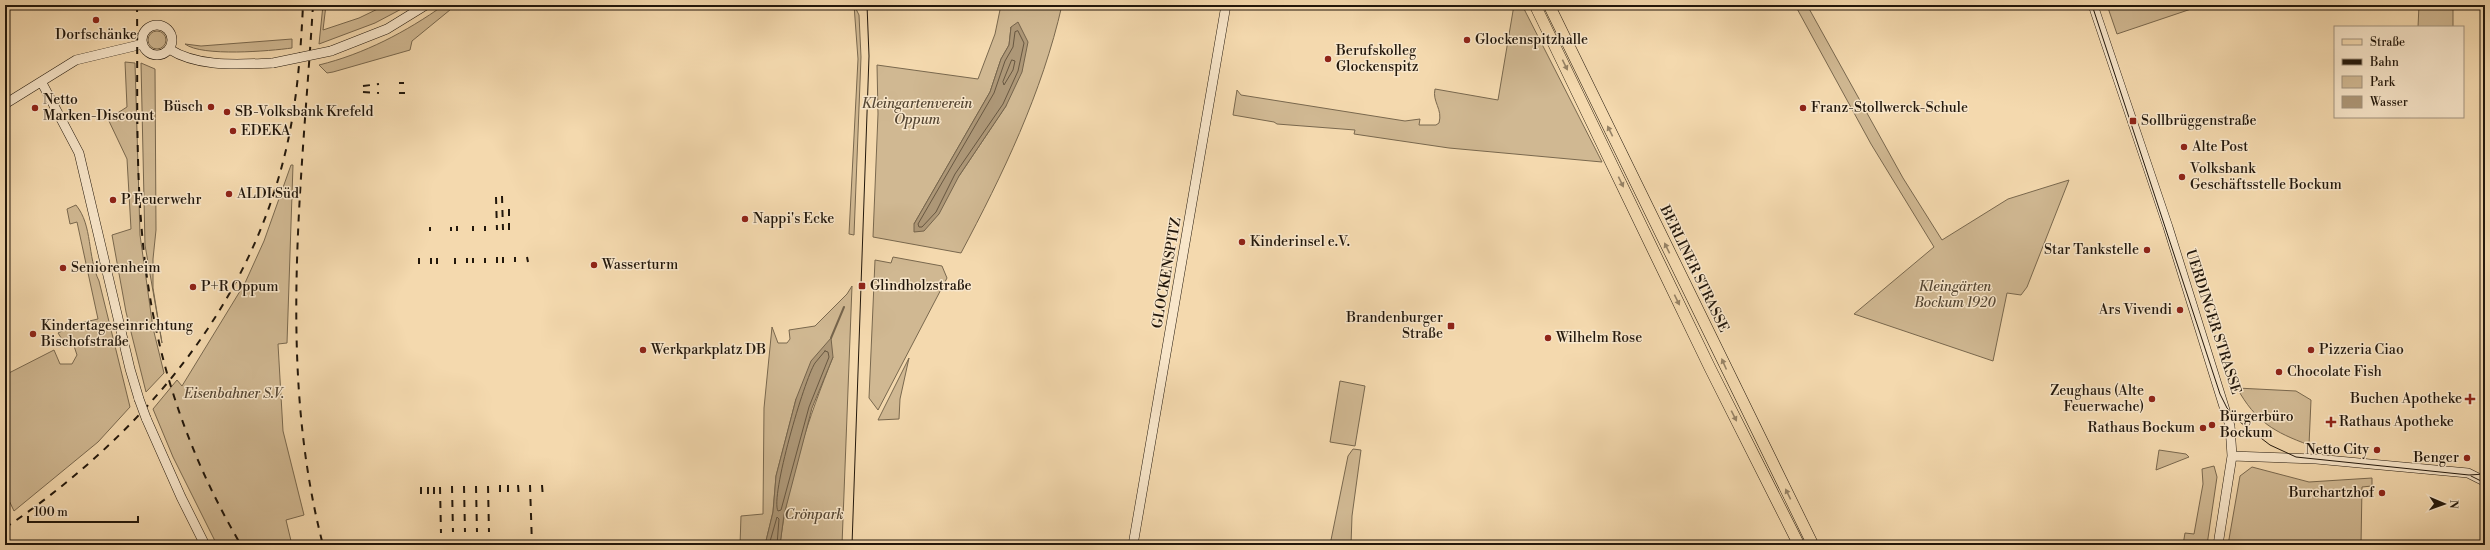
<svg xmlns="http://www.w3.org/2000/svg" width="2490" height="550" viewBox="0 0 2490 550" font-family="'Libre Bodoni',serif">
	<style>
		.green { fill: #d0b892; stroke: #79684e; fill-rule: evenodd }
		.water { fill: #ad9777; stroke: #75644c }
		.lines { fill: none; stroke-linecap: round; stroke-linejoin: round }
		.shore { stroke: #685741; stroke-width: 1 }
		.stream { stroke: #75644c; stroke-width: 2 }
		.secondary-casing { stroke: #22170b; stroke-width: 10 }
		.primary-casing { stroke: #22170b; stroke-width: 12 }
		.secondary { stroke: #f8e6ca; stroke-width: 9 }
		.primary { stroke: #f4d9ae; stroke-width: 11 }
		.tram { stroke: #22170b; stroke-width: 1 }
		.rail { stroke: #22170b; stroke-width: 2; stroke-dasharray: 7 7; stroke-linecap: butt }
		.secondary-bridge-casing { stroke: #22170b; stroke-width: 10; stroke-linecap: butt }
		.secondary-bridge { stroke: #f8e6ca; stroke-width: 9 }
		.oneway { fill: #968265 }
		.poi-dot { fill: #8f2418; stroke: #f8e6ca; stroke-width: 1.5 }
		.labels { text-anchor: middle; dominant-baseline: central; stroke-width: 3; stroke-linejoin: round; paint-order: stroke }
		.poi-label { font-size: 14px; fill: #22170b; stroke: #f8e6ca; text-anchor: start }
		.park-label { font-size: 14px; font-style: italic; fill: #564734; stroke: #f8e6ca }
		.street-label { font-size: 14px; fill: #22170b; stroke: #f8e6ca }
	</style>
	<rect width="100%" height="100%" fill="#f4d9ae"/>
	<filter id="stains"><feTurbulence type="fractalNoise" baseFrequency=".005" numOctaves="4"/><feColorMatrix values="0 0 0 0 .2 0 0 0 0 .09 0 0 0 0 .02 0 0 0 .5 -.17"/></filter>
	<radialGradient id="worn" r=".72"><stop offset=".6" stop-color="#630" stop-opacity="0"/><stop offset="1" stop-color="#630" stop-opacity=".3"/></radialGradient>
	<path class="green" d="M323,5h3l-3,25 36,-12 27,-13h23l-34,18 -56,21z
		M444,5h12l-44,36 -2,9 -77,22 -6,1 -8,-8c45,-11 87,-33 125,-60z
		M854,5l5,10 2,42 -7,178 -5,-1 9,-175z
		M1001,5h61c-20,88 -59,169 -101,248l-88,-16 5,-123 -1,-49 101,14 17,-45zM1011,27l-5,79 -47,70 -45,48 76,-132 11,-33 8,-14z
		M1514,5h8l80,157 -153,-14 -95,-14 1,-4 -78,-6 -3,-2 -41,-7 4,-25 4,5 164,26 15,-2 -1,6h17l3,-2c4,-14 -7,-21 -4,-34l63,11z
		M1795,5h12l96,173 39,62 66,-41 61,-19 -42,107 -6,8 -14,-2 -14,68 -139,-47 80,-67 -63,-103z
		M2107,5h96l-86,29z
		M2419,5h34v22h-35z
		M148 40a9 9 0 1 1 18 0a9 9 0 1 1-18 0Z
		M292,39v9c-22,3 -90,9 -107,-4l16,2z
		M125,62l10,1 5,172 13,93 11,45 -18,19 -20,-80 -14,-77 19,-6 -4,-70 -19,-40 19,-12z
		M141,63l14,6 1,161 -3,29v29l9,55 -17,-98z
		M291,165h2l-6,178 -9,1 5,87 21,84 -18,5 6,25h-75l-44,-88 -20,-48 24,-29 5,6 63,-103 19,-42z
		M76,205c17,21 11,51 23,76l31,126 -32,35 -84,69 -9,-19v-117l49,-25 6,14h12l5,-9 -3,-9 -9,-2 -7,-11 18,-9 22,-5 -21,-97 -7,2 -3,-15z
		M893,257l49,9 5,12 -69,132 -9,-12 6,-138 16,3z
		M852,286l-10,259h-62c7,-64 29,-128 53,-188l-37,42 -20,77 -3,36 -8,33h-25l1,-29 22,-2 1,-106 8,-81 6,16h9l3,-4 -1,-9 26,-4 32,-32z
		M909,358l-9,41 -1,20 -21,1z
		M1340,381l25,5 -10,60 -25,-4z
		M2237,388l59,3 15,9 -2,45c-35,-13 -53,-23 -72,-57z
		M1353,449l8,1 -9,66 -1,29h-21l18,-89z
		M2159,450l27,4 3,3 -33,13z
		M2214,466l3,11 -10,68h-24l2,-12 9,1 9,-50 -1,-15z
		M2252,467l57,15 63,-4v8l-10,1 -1,58h-133l12,-69z"/>
	<path class="water" d="M1018,22l10,20 -6,30 -16,34 -47,70 -20,38 -15,17 -10,1v-8l76,-132 11,-33 8,-14 2,-18z
		M831,338l2,19 -21,51 -28,107 -4,30h-15l8,-33 3,-36 20,-77 15,-38z"/>
	<g class="lines">
		<path class="shore" d="M1018,31l6,12 -6,28 -15,33 -48,70 -19,38 -14,15h-3l-1,-3 76,-131 11,-32 8,-14 2,-15z
			M1012,60l3,1 -2,9 -9,15 -1,-3z
			M825,351l3,1 1,5 -20,50 -28,103 -3,1c-8,-14 26,-131 37,-148 3,-4 7,-8 10,-12z
			M769,545l8,-28 2,2 -2,26"/>
		<path class="stream" d="M831,338l13,-31"/>
		<defs>
			<path id="secondary" d="M2093,5l75,222 62,199 2,30 -14,89
				M142 40a15 15 0 1 1 30 0a15 15 0 1 1-30 0Z
				M169,49c30,19 70,15 104,14
				M331,51l56,-22 39,-24
				M42,83l37,70 51,216 9,30
				M5,104l71,-44 67,-16
				M146,418l35,79 24,48
				M2232,456l84,3 152,14 14,7 3,-4
				M1133,545l93,-540"/>
			<path id="primary" d="M1535,5l175,363 89,177
				M1549,5l264,540"/>
		</defs>
		<use href="#secondary" class="secondary-casing"/>
		<use href="#primary" class="primary-casing"/>
		<use href="#secondary" class="secondary"/>
		<use href="#primary" class="primary"/>
		<path class="tram" d="M2092,5l128,389 7,14 13,14 30,23 26,12 173,18 16,-1
			M2471,476l14,7
			M852,545l17,-489 -2,-51"/>
		<path class="rail" d="M137,5c1,95 -3,192 12,286 14,90 46,176 92,254
			M313,5c-11,180 -36,363 10,540
			M399,83h5
			M363,86l16,-2
			M363,92l16,1
			M399,93h6
			M502,196l1,34
			M496,197l1,33
			M509,209v21
			M457,226v5
			M473,226v5
			M485,226v5
			M430,227v4
			M451,231v-4
			M497,257v6
			M503,257v6
			M515,257v5
			M527,257l1,5
			M419,258v6
			M431,258v6
			M437,258v6
			M455,258v6
			M467,258v5
			M473,258v5
			M485,258v5
			M500,485v14
			M508,485v14
			M518,485l1,13
			M530,485l2,60
			M542,485l1,13
			M452,486l1,46
			M464,486l1,46
			M476,486l1,46
			M488,486l1,46
			M421,487v13
			M428,487v12
			M434,487v12
			M440,487l1,46
			M5,528c140,-95 252,-228 285,-397 8,-42 11,-84 13,-126"/>
		<defs>
			<path id="secondary-bridge" d="M273,63l58,-12
				M139,399l7,19"/>
		</defs>
		<use href="#secondary-bridge" class="secondary-bridge-casing"/>
		<use href="#secondary-bridge" class="secondary-bridge"/>
	</g>
	<defs><path id="oneway-solid" d="M-6-.8H1V-3.2L6.5 0L1 3.2V.8H-6Z"/></defs>
	<g class="oneway">
		<use href="#oneway-solid" transform="translate(1565 65) rotate(64)"/>
		<use href="#oneway-solid" transform="translate(1610 131) rotate(-116)"/>
		<use href="#oneway-solid" transform="translate(1621 182) rotate(64)"/>
		<use href="#oneway-solid" transform="translate(1667 248) rotate(-116)"/>
		<use href="#oneway-solid" transform="translate(1677 300) rotate(64)"/>
		<use href="#oneway-solid" transform="translate(1724 364) rotate(-114)"/>
		<use href="#oneway-solid" transform="translate(1734 416) rotate(63)"/>
		<use href="#oneway-solid" transform="translate(1788 494) rotate(-116)"/>
	</g>
	<g class="poi-dot">
		<circle cx="96" cy="20" r="4"/>
		<circle cx="1467" cy="40" r="4"/>
		<circle cx="1328" cy="59" r="4"/>
		<circle cx="211" cy="107" r="4"/>
		<circle cx="35" cy="108" r="4"/>
		<circle cx="1803" cy="108" r="4"/>
		<circle cx="227" cy="112" r="4"/>
		<rect x="2129" y="117" width="8" height="8" rx="2"/>
		<circle cx="233" cy="131" r="4"/>
		<circle cx="2184" cy="147" r="4"/>
		<circle cx="2182" cy="177" r="4"/>
		<circle cx="229" cy="194" r="4"/>
		<circle cx="113" cy="200" r="4"/>
		<circle cx="745" cy="219" r="4"/>
		<circle cx="1242" cy="242" r="4"/>
		<circle cx="2147" cy="250" r="4"/>
		<circle cx="594" cy="265" r="4"/>
		<circle cx="63" cy="268" r="4"/>
		<rect x="858" y="282" width="8" height="8" rx="2"/>
		<circle cx="193" cy="287" r="4"/>
		<circle cx="2180" cy="310" r="4"/>
		<rect x="1447" y="322" width="8" height="8" rx="2"/>
		<circle cx="33" cy="334" r="4"/>
		<circle cx="1548" cy="338" r="4"/>
		<circle cx="643" cy="350" r="4"/>
		<circle cx="2311" cy="350" r="4"/>
		<circle cx="2279" cy="372" r="4"/>
		<circle cx="2152" cy="399" r="4"/>
		<path d="M2468 393h4v4h4v4h-4v4h-4v-4h-4v-4h4z"/>
		<path d="M2329 416h4v4h4v4h-4v4h-4v-4h-4v-4h4z"/>
		<circle cx="2212" cy="425" r="4"/>
		<circle cx="2203" cy="428" r="4"/>
		<circle cx="2377" cy="450" r="4"/>
		<circle cx="2467" cy="458" r="4"/>
		<circle cx="2382" cy="493" r="4"/>
	</g>
	<g class="labels">
		<g class="poi-label">
			<text x="96" y="35" text-anchor="middle">Dorfschänke</text>
			<text x="1475" y="40">Glockenspitzhalle</text>
			<text x="1336" y="51">Berufskolleg<tspan x="1336" dy="16">Glockenspitz</tspan></text>
			<text x="43" y="100">Netto<tspan x="43" dy="16">Marken-Discount</tspan></text>
			<text x="203" y="107" text-anchor="end">Büsch</text>
			<text x="1811" y="108">Franz-Stollwerck-Schule</text>
			<text x="235" y="112">SB-Volksbank Krefeld</text>
			<text x="2141" y="121">Sollbrüggenstraße</text>
			<text x="241" y="131">EDEKA</text>
			<text x="2192" y="147">Alte Post</text>
			<text x="2190" y="169">Volksbank<tspan x="2190" dy="16">Geschäftsstelle Bockum</tspan></text>
			<text x="237" y="194">ALDI Süd</text>
			<text x="121" y="200">P Feuerwehr</text>
			<text x="753" y="219">Nappi's Ecke</text>
			<text x="1250" y="242">Kinderinsel e.V.</text>
			<text x="2139" y="250" text-anchor="end">Star Tankstelle</text>
			<text x="602" y="265">Wasserturm</text>
			<text x="71" y="268">Seniorenheim</text>
			<text x="870" y="286">Glindholzstraße</text>
			<text x="201" y="287">P+R Oppum</text>
			<text x="2172" y="310" text-anchor="end">Ars Vivendi</text>
			<text x="1443" y="318" text-anchor="end">Brandenburger<tspan x="1443" dy="16">Straße</tspan></text>
			<text x="41" y="326">Kindertageseinrichtung<tspan x="41" dy="16">Bischofstraße</tspan></text>
			<text x="1556" y="338">Wilhelm Rose</text>
			<text x="651" y="350">Werkparkplatz DB</text>
			<text x="2319" y="350">Pizzeria Ciao</text>
			<text x="2287" y="372">Chocolate Fish</text>
			<text x="2144" y="391" text-anchor="end">Zeughaus (Alte<tspan x="2144" dy="16">Feuerwache)</tspan></text>
			<text x="2462" y="399" text-anchor="end">Buchen Apotheke</text>
			<text x="2220" y="417">Bürgerbüro<tspan x="2220" dy="16">Bockum</tspan></text>
			<text x="2339" y="422">Rathaus Apotheke</text>
			<text x="2195" y="428" text-anchor="end">Rathaus Bockum</text>
			<text x="2369" y="450" text-anchor="end">Netto City</text>
			<text x="2459" y="458" text-anchor="end">Benger</text>
			<text x="2374" y="493" text-anchor="end">Burchartzhof</text>
		</g>
		<g class="park-label">
			<text x="917" y="104">Kleingartenverein<tspan x="917" dy="16">Oppum</tspan></text>
			<text x="1955" y="287">Kleingärten<tspan x="1955" dy="16">Bockum 1920</tspan></text>
			<text x="234" y="394">Eisenbahner S.V.</text>
			<text x="814" y="515">Crönpark</text>
		</g>
		<g class="street-label">
			<text transform="translate(1694 269) rotate(64)">BERLINER STRASSE</text>
			<text transform="translate(1167 273) rotate(-80)">GLOCKENSPITZ</text>
			<text transform="translate(2213 322) rotate(72)">UERDINGER STRASSE</text>
		</g>
	</g>
	<rect width="2490" height="550" fill="none" stroke="#f4d9ae" stroke-width="20"/>
	<rect x="6" y="6" width="2478" height="538" fill="none" stroke="#22170b" stroke-width="2"/>
	<rect x="10" y="10" width="2470" height="530" fill="none" stroke="#22170b"/>
	<rect x="2334" y="26" width="130" height="92" fill="#f8e6ca" stroke="#a2937e"/>
	<rect x="2342" y="39" width="20" height="6" fill="#f4d9ae" stroke="#a2937e"/>
	<text x="2370" y="46" font-size="12" fill="#22170b">Straße</text>
	<rect x="2342" y="59" width="20" height="6" fill="#22170b" stroke="#a2937e"/>
	<text x="2370" y="66" font-size="12" fill="#22170b">Bahn</text>
	<rect x="2342" y="76" width="20" height="12" fill="#d0b892" stroke="#a2937e"/>
	<text x="2370" y="86" font-size="12" fill="#22170b">Park</text>
	<rect x="2342" y="96" width="20" height="12" fill="#ad9777" stroke="#a2937e"/>
	<text x="2370" y="106" font-size="12" fill="#22170b">Wasser</text>
	<g transform="translate(2444 504) rotate(92)" stroke="#f8e6ca" stroke-width="3" paint-order="stroke">
	<path d="M0-3L7 15L0 10L-7 15Z" fill="#22170b"/>
	<text y="-6" font-size="11" font-weight="bold" text-anchor="middle" fill="#22170b">N</text>
	</g>
	<path d="M28 516v6h110v-6" fill="none" stroke="#22170b" stroke-width="2"/>
	<text x="34" y="516" font-size="12" fill="#22170b" stroke="#f8e6ca" stroke-width="3" paint-order="stroke">100 m</text>
	<rect width="100%" height="100%" filter="url(#stains)"/>
	<rect width="100%" height="100%" fill="url(#worn)"/>
</svg>
